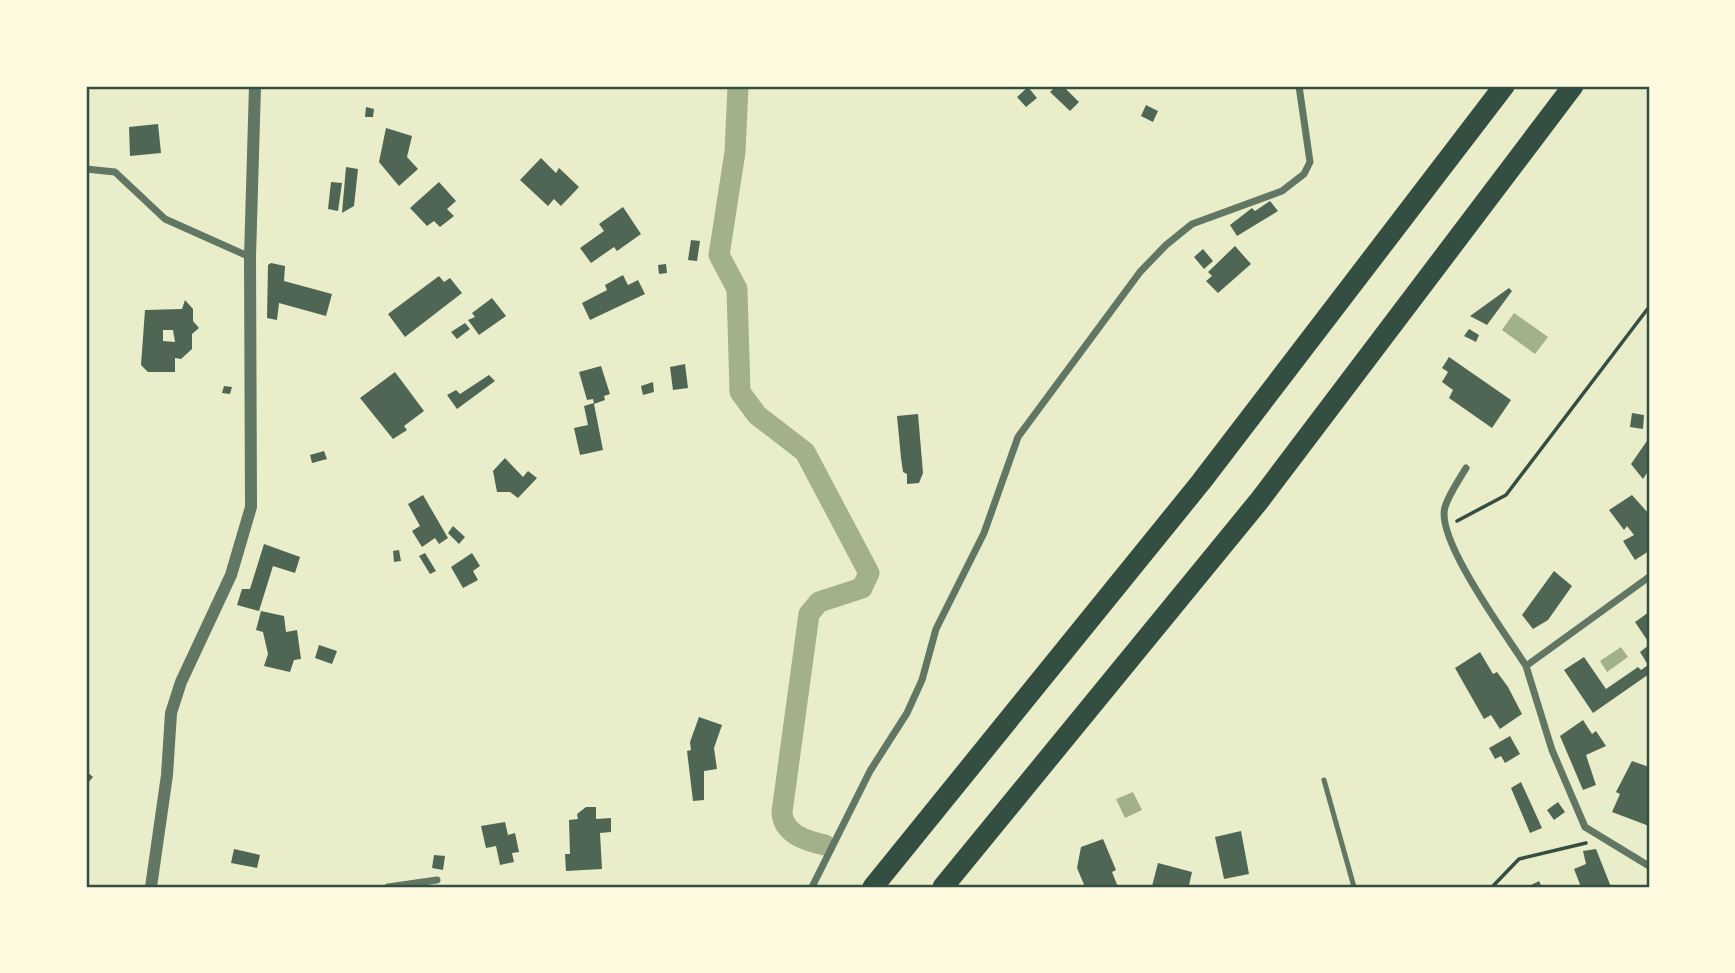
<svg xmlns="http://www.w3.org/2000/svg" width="1735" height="973" viewBox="0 0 1735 973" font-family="Signika,sans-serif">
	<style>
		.water { fill: #a3b18a }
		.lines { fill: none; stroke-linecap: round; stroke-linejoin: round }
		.canal { stroke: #a3b18a; stroke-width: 21 }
		.building { fill: #4f6655; fill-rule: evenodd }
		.path { stroke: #344e41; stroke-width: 3.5 }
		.service { stroke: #617663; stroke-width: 5 }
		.minor { stroke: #617663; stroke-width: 7 }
		.tertiary { stroke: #617663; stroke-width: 12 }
		.motorway { stroke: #344e41; stroke-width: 21 }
		.neatline { fill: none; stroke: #344e41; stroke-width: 2.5 }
	</style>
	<rect width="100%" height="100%" fill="#e9edc9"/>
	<path class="water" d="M1514,313l34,24 -13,17 -33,-24z
		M1621,647l7,10 -21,15 -7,-11z
		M1133,792l9,18 -17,8 -9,-19z"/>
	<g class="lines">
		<path class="canal" d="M738,86l-3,66 -16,103 18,34 3,103 17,23 48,37 64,121 -7,15 -43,14 -10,12 -27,198c1,22 24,29 43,33"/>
	</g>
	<path class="building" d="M1056,86h12l-3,2 14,14 -9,9 -20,-19z
		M1028,87l9,11 -11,9 -9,-10z
		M1146,105l12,6 -5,11 -12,-6z
		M366,107l8,2 -1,8h-8z
		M158,124l3,29 -31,3 -1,-29z
		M386,128l26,8 -5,21 11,12 -19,17 -20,-24z
		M541,158l15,15 3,-5 20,19 -18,19 -7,-7 -6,7 -28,-26z
		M346,167l12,2 -4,37 -12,7z
		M331,182l11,1 -4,28 -10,-2z
		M439,182l17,19 -9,8 7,7 -14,11 -6,-6 -7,5 -17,-18z
		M1270,201l8,10 -41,25 -7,-11 22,-17 3,3z
		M623,207l18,27 -24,17 -3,-4 -23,16 -11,-15 24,-17 -5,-7z
		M691,240l9,1 -3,20 -9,-1z
		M1235,246l16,18 -33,29 -12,-12 6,-5 -4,-4z
		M1203,249l10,12 -9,8 -10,-12z
		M271,263l14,3 -1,15 48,13 -6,22 -47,-13 -2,17 -10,-2 1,-53z
		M666,264l1,9 -8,1 -1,-9z
		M623,275l5,10 10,-5 7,14 -55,26 -8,-17 25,-13 -2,-5z
		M439,276l5,6 6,-4 12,15 -57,44 -17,-23z
		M1509,288l3,3 -25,34 -17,-9z
		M492,298l14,18 -27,19 -11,-15 7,-3 -3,-4z
		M185,300l8,9v12l6,7 -7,6v15l-11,10 -6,-1v14h-27l-7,-7 4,-55 37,-1zM163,330h10l2,12 -12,-1z
		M465,323l5,6 -13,10 -6,-7z
		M1469,329l10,6 -3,7 -12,-6z
		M1449,357l62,43 -19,28 -43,-30 4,-8 -11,-8 6,-10 -6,-4z
		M685,364l3,24 -15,2 -3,-23z
		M601,366l9,28 -6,2 1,4 -11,4 9,46 -23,5 -6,-27 14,-3 -4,-19 10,-3 -1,-4 -6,1 -8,-28z
		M395,372l29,39 -20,15 3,4 -14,9 -33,-41z
		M489,375l6,6 -38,28 -10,-14 9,-5 4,4z
		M653,382l1,10 -11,3 -2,-9z
		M224,386l8,1 -2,7 -8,-1z
		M1632,413l12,2 -1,14 -13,-2z
		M918,414l5,59 -4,10 -12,1v-10l-4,-2 -2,-14 -4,-42z
		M1649,438v32l-6,9 -12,-15z
		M324,451l3,8 -15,4 -2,-8z
		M505,458l18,19 5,-6 9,7 -19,20 -8,-6h-13l-4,-21z
		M423,495l25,43 -9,6 -4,-6 -13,9 -10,-16 8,-5 -12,-22z
		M1632,495l17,19v37l-14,9 -12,-19 11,-6 -7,-9 -3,4 -15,-20z
		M453,526l12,11 -6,7 -11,-11z
		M264,544l36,13 -5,16 -22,-7 -14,45 -22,-6 5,-16h8z
		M399,550l2,11 -7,1 -1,-11z
		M425,553l11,18 -6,3 -11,-18z
		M472,553l8,13 -7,5 5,9 -15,8 -12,-21z
		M1554,571l18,15 -24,34 -15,9 -11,-14z
		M261,611l23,5 2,16 11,-2 4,29 -7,1 -4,12 -26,-6 4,-12 -5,-22 -7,-2z
		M1649,612v31l-14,-21z
		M319,645l18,6 -5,13 -17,-6z
		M1649,645v29l-56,39 -29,-43 20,-13 22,32 32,-22 3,3 7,-5 -8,-13z
		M1480,652l13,22 4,-2 11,15 14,27 -22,15 -9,-14 -7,4 -29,-51z
		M699,717l23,8 -8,23 3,21 -13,2v29l-11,1 -6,-50 4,-1 -1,-8z
		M1583,720l9,14 4,-3 10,15 -20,9 10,30 -13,5 -23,-54z
		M1510,736l10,18 -15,9 -4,-7 -6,3 -6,-11z
		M1632,761l17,6v59l-37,-14 8,-18 -4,-2z
		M86,771l7,6 -7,8z
		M1521,782l21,46 -12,5 -19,-45z
		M1558,802l7,10 -11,8 -7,-10z
		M586,807h10v12l15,-1v14l-11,1 2,36 -36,2 -1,-17h5l-1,-34 9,-1 -1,-5z
		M505,822l3,13 7,-2 4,19 -7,1 2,9 -14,3 -4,-19 -10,2 -5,-22z
		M1241,831l8,43 -25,5 -9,-42z
		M1103,839l13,31 -4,2 6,15h-33l-8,-19 4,-21z
		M234,849l26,6 -3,13 -26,-5z
		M1596,849l15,38h-30l-7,-18 12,-5 -3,-13z
		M434,855l11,1 -2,14 -11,-2z
		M1158,863l34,9 -3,13 -37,1z
		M1539,881l3,6h-15z"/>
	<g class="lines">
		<path class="path" d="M1457,521l49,-26 143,-188
			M1492,887l27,-28 67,-16"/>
		<path class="service" d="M1324,780l30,107"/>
		<path class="minor" d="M86,169l29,3 50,47 85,38
			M1466,468c-7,12 -17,26 -21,39 -10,32 62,129 81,159
			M1649,577l-123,89 26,84 33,77 64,39
			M388,887l49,-7
			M812,887l58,-116 37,-58 15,-33 14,-51 48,-96 34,-96 122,-165 26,-27 26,-21 90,-33 22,-17 6,-12 -11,-76"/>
		<path class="tertiary" d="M151,887l16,-112 4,-62 10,-31 50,-107 20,-68 -1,-250 5,-171"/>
		<path class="motorway" d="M873,887l328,-405 303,-396
			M943,887l316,-386 314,-415"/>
	</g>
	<rect width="1735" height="973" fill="none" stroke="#fefae0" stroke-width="175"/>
	<rect x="88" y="88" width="1560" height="798" class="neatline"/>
</svg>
